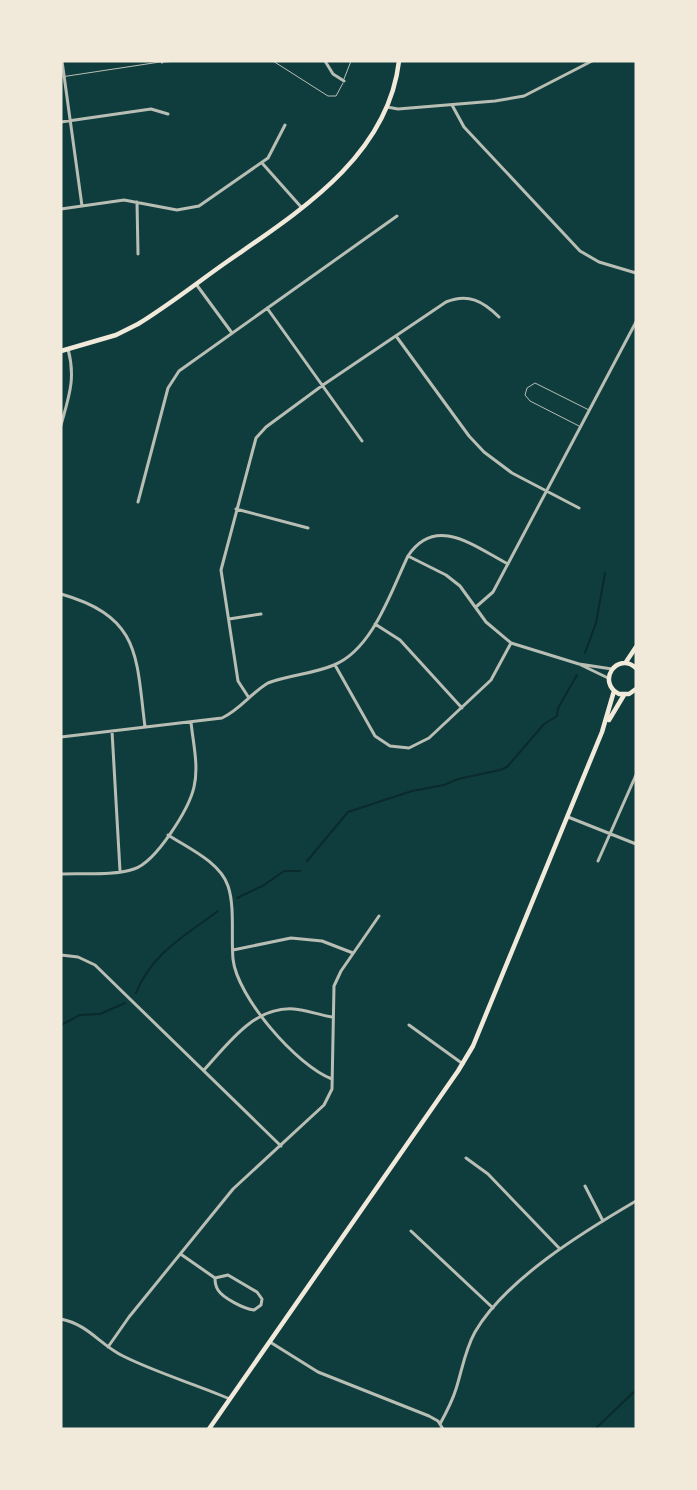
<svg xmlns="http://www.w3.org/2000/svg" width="697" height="1490" viewBox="0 0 697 1490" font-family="Overpass,sans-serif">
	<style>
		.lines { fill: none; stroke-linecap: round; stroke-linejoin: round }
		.stream { stroke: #0a2a2b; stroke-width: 2 }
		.service { stroke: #b8beb3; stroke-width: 1 }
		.minor { stroke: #b8beb3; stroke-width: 3 }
		.secondary { stroke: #f1e9da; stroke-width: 4.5 }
	</style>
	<rect width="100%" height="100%" fill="#0f3d3e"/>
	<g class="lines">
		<path class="stream" d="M585,653l11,-30 9,-50
			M307,861l41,-49 64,-21 32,-6 14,-6 42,-9 7,-3 37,-43 13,-8 1,-8 19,-33
			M237,898l27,-13 20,-14h16
			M136,993c16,-40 50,-58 82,-82
			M61,1025l19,-10 20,-1 25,-11
			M595,1429l41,-39"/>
		<path class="service" d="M273,61l55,35h8l7,-13
			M164,62l14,-1
			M61,77l99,-15
			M344,79l7,-18
			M579,426l-49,-25 -5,-6 2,-7 8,-5 54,27"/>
		<path class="minor" d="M62,61l20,145
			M162,61v1
			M325,61l8,13 11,7
			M452,105l12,22 116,124 19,11 37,11
			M387,107l11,2 97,-8 29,-5 68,-35
			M61,122l90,-13 17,5
			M262,163l40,45
			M137,202l1,52
			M61,209l63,-9 53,10 22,-4 69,-48 17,-33
			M196,284l36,49
			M267,308l95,133
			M396,336l73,100 15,16 28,21 67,35
			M61,425c8,-29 15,-47 7,-76
			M138,502l30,-114 11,-17 218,-155
			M236,509l72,19
			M408,556l38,19 14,11 26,36 25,21 68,21 29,14
			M61,594c80,23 75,62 84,133
			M477,606l16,-14 143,-270
			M229,619l32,-5
			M375,624l25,16 62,68
			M579,664l33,5
			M335,665l40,71 15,10 19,2 20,-10 62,-58 20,-37
			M249,698l-11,-17 -17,-111 35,-132 10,-11 57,-42 123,-83c22,-9 37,-1 53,15
			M112,731l8,140
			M61,737l161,-19c18,-8 29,-25 46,-35 21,-8 45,-9 66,-18 39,-16 57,-74 74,-109 28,-42 67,-9 100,8
			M568,817l68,27
			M168,835c20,13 52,27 60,51 7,20 3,51 5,73 4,38 64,107 99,120
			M598,861l38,-86
			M61,874c22,-1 53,2 73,-5 22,-7 55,-60 60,-82 5,-21 -1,-44 -3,-65
			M233,950l58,-12 31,3 31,12
			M61,955l17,2 17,8 186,181
			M409,1025l54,39
			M204,1070c24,-26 50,-64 90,-61 12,1 25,6 38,8
			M466,1158l22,16 72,75
			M585,1186l18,35
			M411,1231l82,77
			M182,1255l33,23c0,4 1,9 3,12 5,8 26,19 36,20l7,-5 1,-6 -5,-7 -29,-17 -13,3
			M61,1319c28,6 38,25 62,37 34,17 72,28 107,43
			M270,1342l48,30 111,44 9,5 5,8
			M108,1347l21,-30 104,-128 91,-84 8,-16 2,-103 7,-15 38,-55
			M440,1424c6,-11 12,-22 16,-35 6,-19 9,-39 19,-57 31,-53 108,-100 161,-131"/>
		<path class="secondary" d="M61,351l55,-16 22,-11c31,-19 60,-42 90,-63 72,-50 160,-105 171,-200
			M626,662l10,-15
			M636,668c-19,-17 -40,14 -17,26h10l7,-5
			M609,720l15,-25
			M209,1429l249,-358 15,-25 129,-314 12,-41"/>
	</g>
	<rect width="697" height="1490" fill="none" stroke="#f1e9da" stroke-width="125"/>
</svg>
